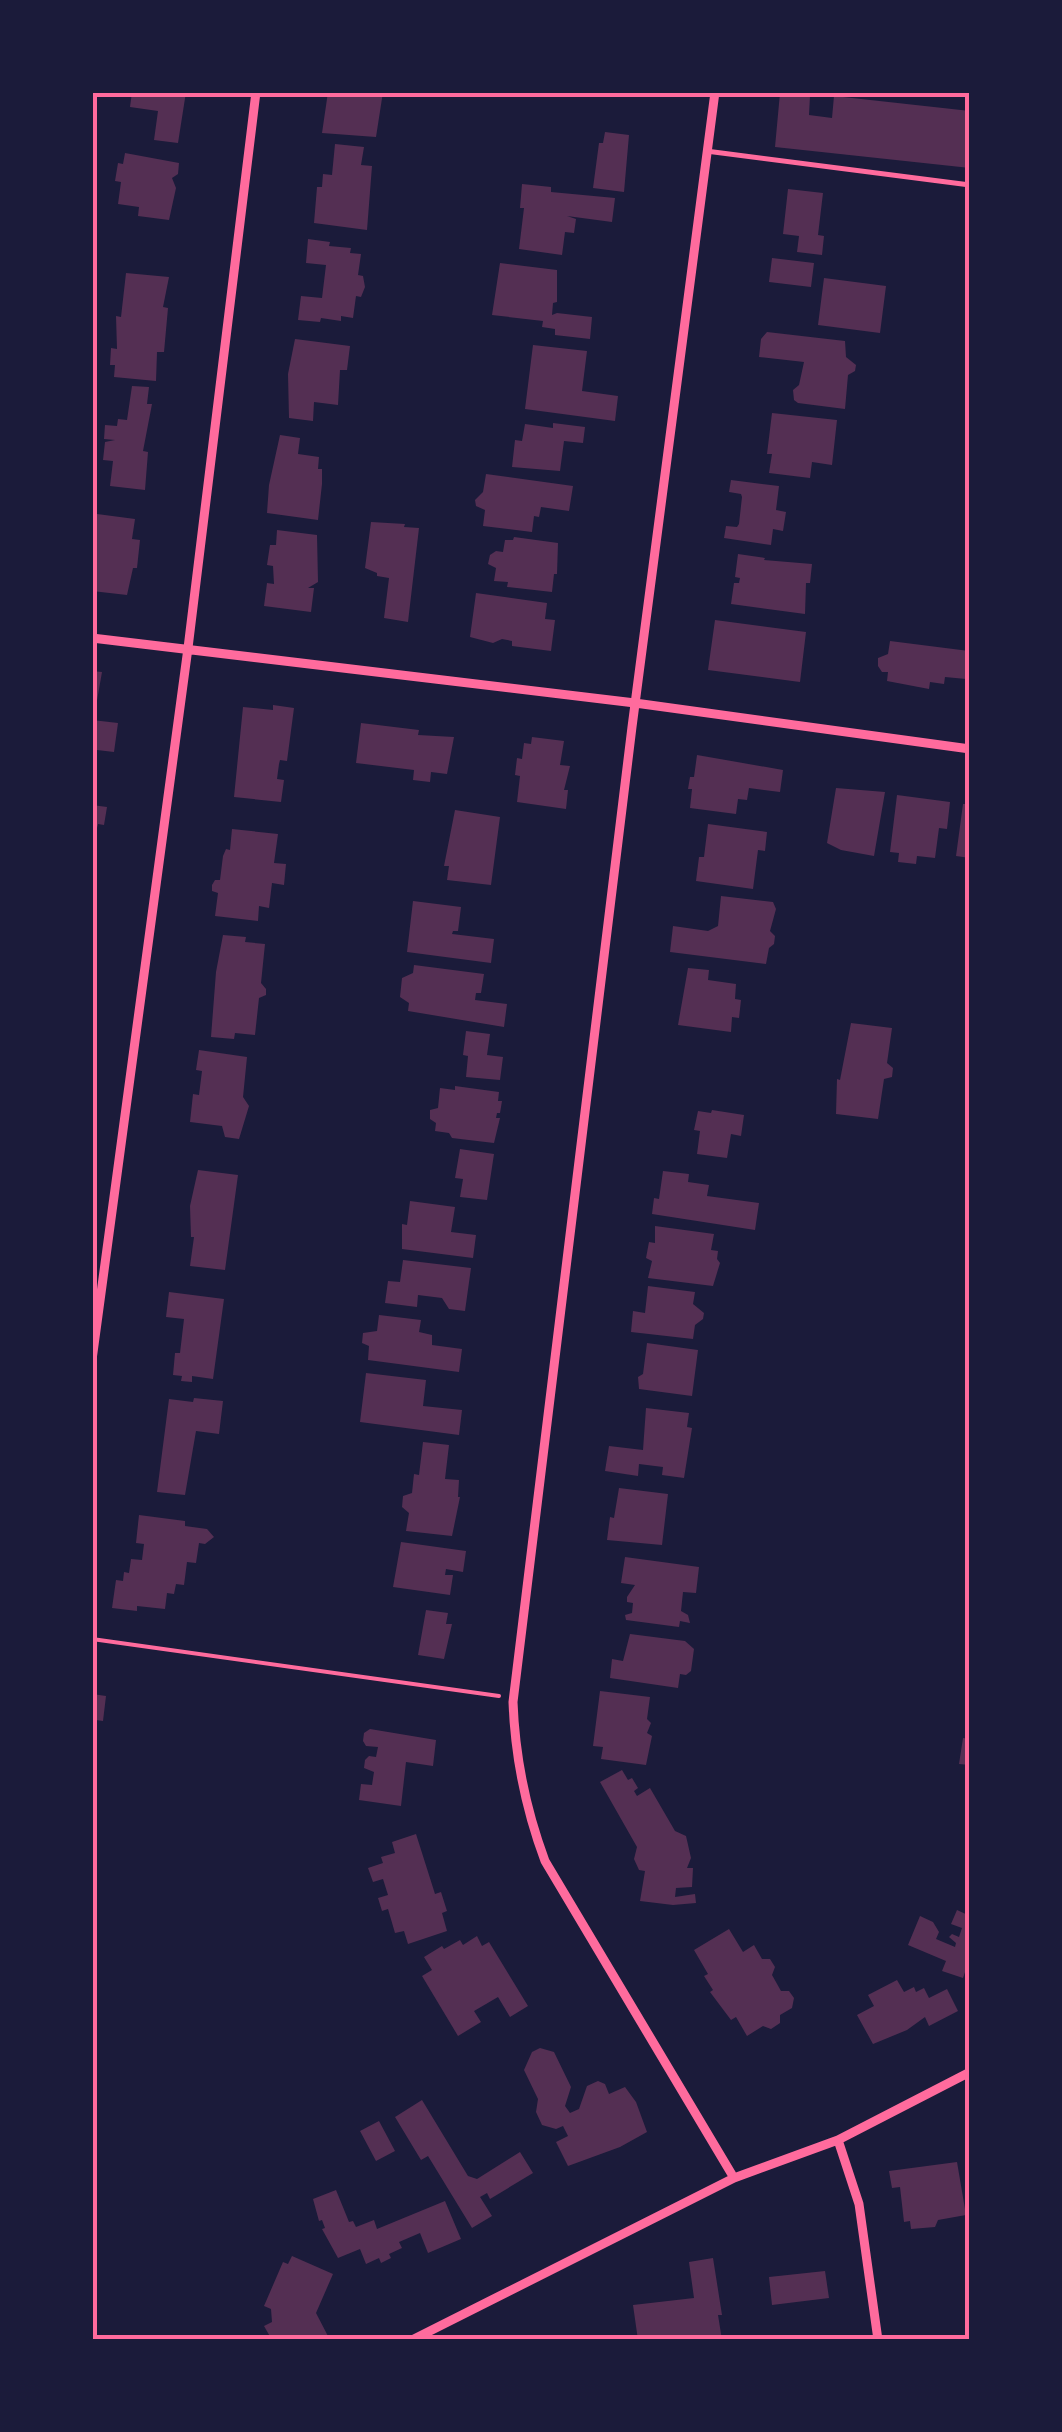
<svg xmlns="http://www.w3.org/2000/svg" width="1062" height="2432" viewBox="0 0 1062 2432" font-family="Bitter,serif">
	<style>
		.building { fill: #542f53 }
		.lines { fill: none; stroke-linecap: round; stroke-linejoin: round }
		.path { stroke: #ff6b9d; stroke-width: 4 }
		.service { stroke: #ff6b9d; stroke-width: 5 }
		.minor { stroke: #ff6b9d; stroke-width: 9 }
		.neatline { fill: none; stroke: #ff6b9d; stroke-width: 4 }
	</style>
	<rect width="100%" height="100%" fill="#1b1b3a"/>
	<path class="building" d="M132,92h54l-8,51 -24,-3 4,-29 -28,-4z
		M328,92h55l-7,45 -54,-4z
		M780,93l30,3 -1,19 23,3 2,-22 136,15v57l-195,-21z
		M605,132l24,3 -5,57 -31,-4 6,-45h4z
		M335,144l29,3 -3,18 11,1 -5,64 -53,-7 3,-36h5l1,-13 9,1z
		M125,153l54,10 -1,11 -6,4 4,10 -7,32 -31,-4 1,-9 -21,-3 3,-22 -6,-1 3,-18 5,1z
		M522,184l29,3v5l64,6 -3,24 -45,-6 9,3 -2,14 -9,-1 -3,23 -43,-6 5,-41h-4z
		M788,189l35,4 -5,42 6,1 -2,19 -25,-3 2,-16 -16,-2z
		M308,239l22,3 -1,4 22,2 -1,5 11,1 -3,21 5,1 2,11 -4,10 -5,-1 -3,22 -12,-2v5l-20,-3 -1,4 -22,-2 3,-24 21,2 4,-33 -20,-2z
		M772,258l42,5 -3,24 -42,-5z
		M500,263l57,7v32l-4,1 -1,12 5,-2 35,4 -2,22 -35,-4v-6l-13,-2 1,-6 -51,-6z
		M126,273l43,4 -6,30 5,1 -4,44h-7l-1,29 -42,-4 1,-12h-5l1,-17 6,1 -1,-33 5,1z
		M824,278l62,8 -6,47 -62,-8z
		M767,332l78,9 1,16 10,8 -1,6 -7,4 -3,34 -47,-6 -4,-3 -1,-10 6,-5 5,-23 -45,-5 2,-18z
		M295,339l55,7 -3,24h-7l-2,35 -24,-3 -1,19 -24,-3 -1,-44z
		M533,345l54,6 -5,40 36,5 -3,25 -90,-12z
		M132,386l17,1 -2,17h5l-9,47 5,1 -3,38 -35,-4 3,-25 -10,-1 2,-18 10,-2 -11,-1 1,-14 12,1 1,-7 9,1z
		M772,413l65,7 -5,45 -20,-3 -2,16 -41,-5 3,-19h-5z
		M553,423l32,4 -2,16 -19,-2 -4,30 -48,-4 3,-27 7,1 3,-17 28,4z
		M280,435l20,3 -2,16 21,3 -1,12h4v15l-4,36 -51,-7 2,-28z
		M486,474l87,12 -4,25 -28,-4 -2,10 -5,-1 -2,16 -49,-6 2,-16 -9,-4 -1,-6 8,-8z
		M731,480l48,6 -3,24 10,2 -3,19 -10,-2 -2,16 -47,-7 2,-12 11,1 2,-3 3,-27 -1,-3 -12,-2z
		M97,514l38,5 -3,20 8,1 -3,28h-4l-6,27 -35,-4v-61z
		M371,522l34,2 -1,3 15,1 -11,94 -24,-4 5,-40 -12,-2v-3l-12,-5z
		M277,530l40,5 1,47 -10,6h6l-3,24 -47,-6 3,-23 7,1 -1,-18 -6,-1 3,-20h6z
		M514,537l44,6 -1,31h-3l-2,18 -45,-5 1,-5 -14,-1 2,-13 -8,-4 2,-9 6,-4 7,1 2,-12h8z
		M738,554l27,4 -1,2 48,4 -2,19h-4l-1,31 -74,-10 3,-21h5l1,-5 -5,-1z
		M476,593l71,10 -2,16 10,1 -4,31 -39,-5v-5l-10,-2 -9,4 -23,-6z
		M715,620l91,12 -6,50 -92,-12z
		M890,641l79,10 -3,28 -21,-2 -1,7 -14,-2 -1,7 -42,-8 1,-9h-6l-4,-6v-8l10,-4z
		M92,671l10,1 -7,40h-3z
		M273,705l21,3 -7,53 -7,-1 -1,4 -2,15 7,1 -3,22 -47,-5 9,-90 30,3z
		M92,720l26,3 -4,29 -17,-2 -2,14z
		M361,723l58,7 -1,5 36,2 -7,37 -16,-2 -1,10 -17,-2 1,-10 -58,-7z
		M532,737l32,4 -4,24 10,1 -6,24h4l-2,19 -49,-7 3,-26 -5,-1 2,-17 5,1 2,-16 7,1z
		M697,755l86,15 -3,22 -31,-4 -2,12 -9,-1 -2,15 -46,-6 2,-19h-4l2,-12h4z
		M836,788l49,4 -11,64 -33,-6 -14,-7z
		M897,795l53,7 -3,27 -8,-1 -4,30 -18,-2 -1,8 -18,-2 1,-9 -9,-1z
		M963,804h7v54l-14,-2z
		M92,805l15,2 -3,18 -6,-1 -2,8h-4z
		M455,810l45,7 -9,68 -44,-5 2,-14h-5z
		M708,824l59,8 -2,19 -7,-1 -5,39 -57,-8 3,-24h5z
		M232,829l46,5 -4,29 12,1 -2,21 -12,-2 -3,25 -10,-2 -1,15 -43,-5 3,-23 -6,-2v-6l3,-5h5l3,-24 3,-7 4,1z
		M721,896l52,6 3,7 -6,22 5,5 -1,8 -5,4 -3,16 -96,-12 3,-26 35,5 10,-5z
		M413,901l48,6 -3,24h-5l-1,3 42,5 -3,24 -84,-11z
		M223,935l23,2 -1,5 20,2 -4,39 5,6v6l-7,3 -4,37 -20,-2 -1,6 -23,-2 5,-65z
		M414,965l70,9 -3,19h-5l-1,7 32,4 -3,23 -96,-16 1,-8 -9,-6 2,-19 11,-5z
		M688,968l21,2 -1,10 28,4 -1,15 6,1 -2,18 -7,-1 -1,15 -53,-7z
		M851,1023l41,5 -5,35 6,5 -1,9 -8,2 -6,40 -42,-5 1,-35 3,1z
		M466,1031l24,3 -3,21 16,2 -3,23 -34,-3 2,-21 -5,-1z
		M199,1050l48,7 -4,40 6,9 -10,33 -14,-2 -3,-11 -32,-4 3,-28 6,1 3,-24 -6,-1z
		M455,1086l44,6 -1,9h4l-2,12h-3l-1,5h4l-6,25 -42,-5 -3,-5 -14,-2 1,-8 -6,-4v-9l8,-2 2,-20 15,2z
		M712,1110l32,5 -3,21 -10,-2 -4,24 -30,-4 3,-23 -6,-1 4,-19 13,2z
		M460,1149l34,5 -7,46 -27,-3 3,-18 -8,-1z
		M198,1170l40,5 -13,95 -35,-4 4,-29h-3l-1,-31z
		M663,1171l26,3 -1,8 21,3 -2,11 52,7 -4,27 -103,-16 2,-16 5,1z
		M410,1201l45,6 -4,25 25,3 -3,23 -71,-9v-25l5,1z
		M655,1226l59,8 -3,16 7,1 -1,8 3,4 -7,23 -65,-8 4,-17 -6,-3 3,-16 6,1z
		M403,1260l68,8 -6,43 -16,-2 -7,-11 -24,-3 -1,12 -32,-4 3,-22 12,1z
		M648,1286l47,6 -2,12 11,9 -1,6 -8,6 -2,14 -62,-7 2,-21 12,2z
		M169,1292l55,7 -11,80 -21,-3v6l-11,-1 1,-5 -9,-1 2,-22h5l4,-34 -18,-2z
		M379,1315l42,5 -2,12 13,3v10l30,4 -3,23 -91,-12 1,-14 -7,-3 1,-10 14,-2z
		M647,1343l51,7 -6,46 -53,-7 -1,-12 5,-3z
		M366,1373l60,7 -3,26 39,4 -3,25 -99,-13z
		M194,1398l29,3 -4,33 -23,-3 -11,64 -28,-3 12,-93 24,3z
		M646,1408l43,5 -2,14 5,1 -8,50 -22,-3 1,-8 -24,-3 -1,12 -33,-5 4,-25 34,4z
		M423,1442l26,3 -4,34 14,1 -1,17h2l-8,39 -46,-5 3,-18 -7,-6 1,-11 9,-3 2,-19 5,1z
		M619,1488l49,6 -6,51 -55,-5 3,-23 4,1z
		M139,1515l46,6v5l22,3 7,8 -9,7 -6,-1 -3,20 -9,-1 -3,23 -8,-1 -2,10 -7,-1 -2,16 -28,-3v5l-25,-3 4,-28 7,1 1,-9 5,1 2,-14 11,1 2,-16 -8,-1z
		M401,1542l65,9 -3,21 -17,-3 -1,6h8l-3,20 -57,-8z
		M625,1557l74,10 -3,26 -13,-1 -2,19 7,4 2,8 -10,-2 -1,6 -53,-7 -1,-5 7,-2 1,-10 -6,-1v-5l8,-12 -14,-2z
		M426,1610l22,3 -2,11h6l-8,35 -26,-4z
		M630,1634l55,7 9,8 -3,22 -5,4 -6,-1 -2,14 -68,-10 2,-19 11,2z
		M600,1691l50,6 -3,22 4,4 -4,10 5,3 -6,29 -45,-6 2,-12 -10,-1z
		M92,1694l14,2 -3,25 -7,-1 -1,11z
		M370,1729l66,11 -3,26 -27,-4 -5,44 -42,-6 2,-16 11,1 2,-13 -10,-4 1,-8 4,-4 7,1 2,-10 -12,-1 -3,-5 1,-8z
		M963,1738l7,1v26l-11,-1z
		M622,1770l6,10 4,-2 6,10 -4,3 3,5 13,-8 25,43 11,5 5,22 -4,10h6l-1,19 -16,1 -1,9 20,-3 1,9 -23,2 -33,-4 5,-30 -6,-1 -5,-11 3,-12 -37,-65z
		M416,1834l19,60 6,-2 6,19 -5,2 5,18 -39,13 -4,-13 -9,2 -7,-24 -6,2 -4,-13 10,-3 -5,-16 -10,3 -5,-14 15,-5 -2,-6 14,-4 -3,-11z
		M957,1910l13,6v55l-4,-2 -3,9 -21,-7 4,-10 -38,-16 12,-29 13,6 6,10 -3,7 19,8 1,-4 -7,-6 3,-3 7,3 3,-9 -11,-4z
		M729,1929l14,23 11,-7 8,14h8l5,8 -3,8 9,16h8l5,7 -2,10 -12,7v8l-9,6 -8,-3 -16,10 -11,-19 -5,3 -21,-28 3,-2 -9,-14 4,-2 -14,-24z
		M477,1936l5,10 7,-4 39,64 -18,11 -12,-20 -24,14 7,11 -23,14 -36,-60 10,-6 -8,-13 18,-11 2,3 16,-9 3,5z
		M897,1980l7,12 10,-5 2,5 8,-4 5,10 18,-9 11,22 -29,15 -4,-9 -18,13 -34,14 -16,-29 17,-9 -6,-11z
		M540,2048l14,4 17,35 -6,19 5,7 9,-4 8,-23 11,-5 7,3 4,10 16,-7 11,15 11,30 -27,15 -52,19 -12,-24 12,-6 -5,-10 -7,3 -14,-4 -6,-13 2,-13 -14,-29 8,-18z
		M422,2100l46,76 9,3 43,-27 13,21 -43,26 -3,-6 -7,4 12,19 -20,12 -44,-72 -7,4 -26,-43z
		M379,2121l16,30 -19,10 -16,-30z
		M957,2162l9,53 -28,5 -3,7 -24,2 -1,-8 -6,1 -4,-35 -8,1 -3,-17z
		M336,2190l13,32 4,-1 3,6 18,-7 3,9 68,-28 16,38 -33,14 -8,-20 -21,9 3,6 -13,6 2,4 -10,5 -2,-5 -13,6 -6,-15 -22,9 -16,-29 3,-1 -3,-8 -3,1 -6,-22z
		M292,2256l41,18 -17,39 14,27h-58l-8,-14 8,-4 -1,-13 -7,-3 19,-44 5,2z
		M713,2258l9,57h-4l4,25h-84l-5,-35 61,-7 -5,-36z
		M825,2271l4,27 -57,7 -3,-28z"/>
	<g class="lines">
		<path class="path" d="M92,1639l407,57"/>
		<path class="service" d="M706,151l264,34"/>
		<path class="minor" d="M715,92l-83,635 -119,975c2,54 13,108 32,159l189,317
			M92,638l543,65 335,46
			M92,1360l96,-712 68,-556
			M838,2140l21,64 19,136
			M412,2340l322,-162 104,-38 132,-68"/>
	</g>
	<rect width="1062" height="2432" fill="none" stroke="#1b1b3a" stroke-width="190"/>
	<rect x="95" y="95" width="872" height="2242" class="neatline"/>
</svg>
